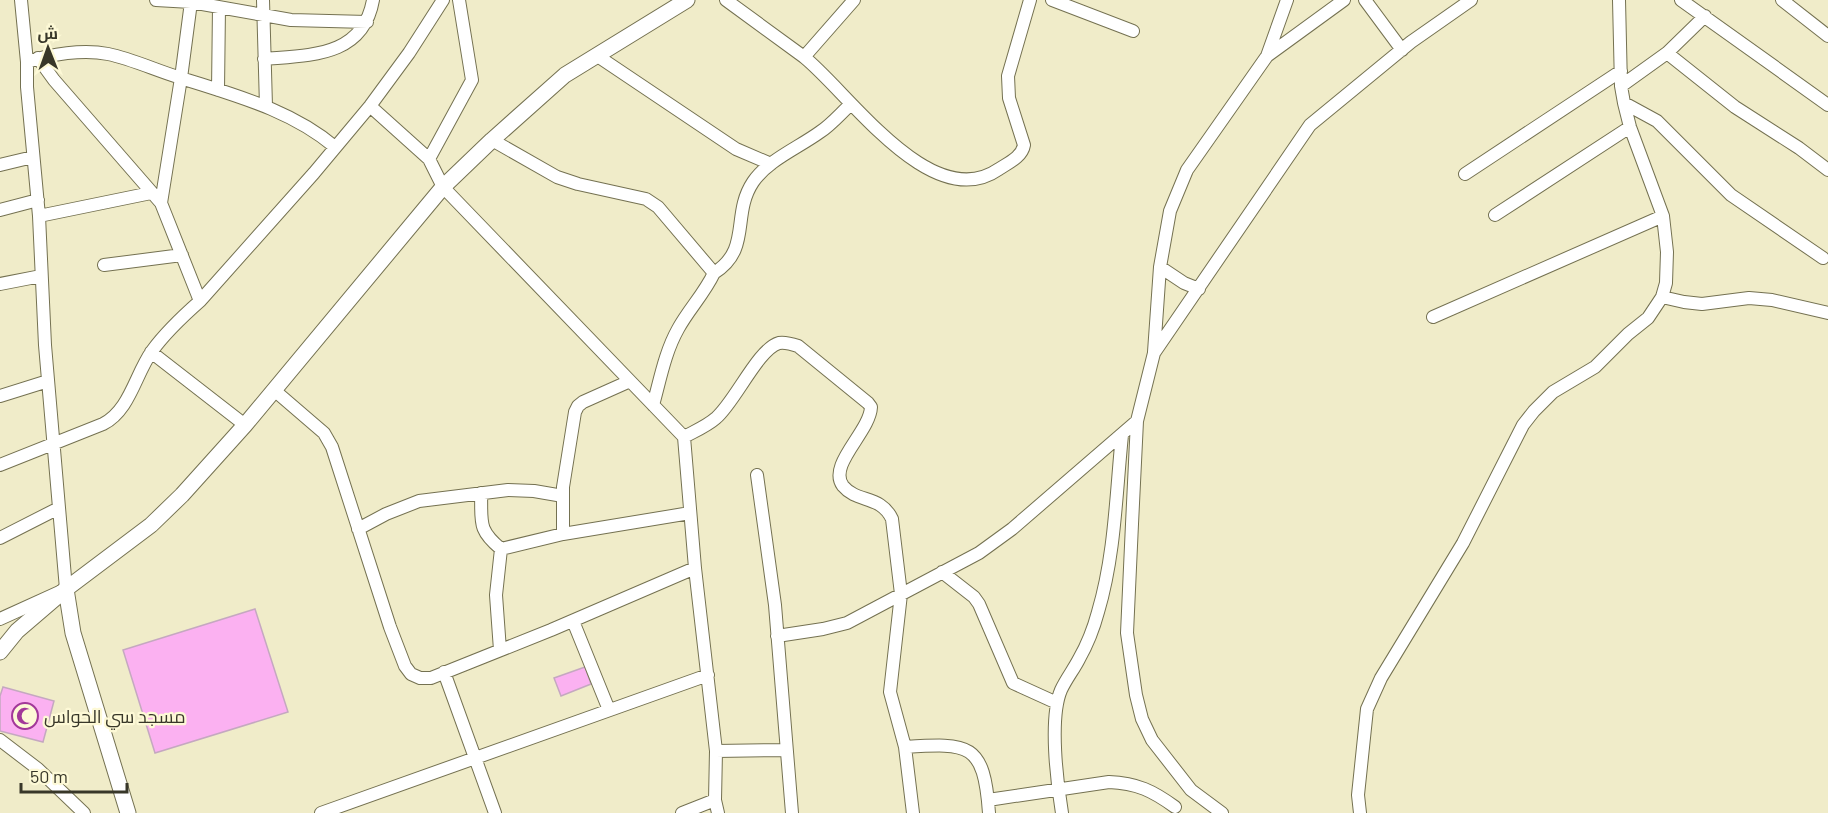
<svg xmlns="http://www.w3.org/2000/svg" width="1828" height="813" viewBox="0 0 1828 813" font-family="Barlow,Cairo,sans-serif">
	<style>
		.building { fill: #fbb1f1; stroke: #c5a8c0; stroke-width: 1.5 }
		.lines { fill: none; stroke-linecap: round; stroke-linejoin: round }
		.minor-casing { stroke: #747151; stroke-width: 14 }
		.tertiary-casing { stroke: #747151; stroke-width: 17 }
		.minor { stroke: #fff; stroke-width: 12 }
		.tertiary { stroke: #fff; stroke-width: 15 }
		.labels { text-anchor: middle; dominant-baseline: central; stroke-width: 4.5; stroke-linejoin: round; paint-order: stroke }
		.poi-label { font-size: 18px; fill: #383729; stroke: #fdf9d6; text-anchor: start }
	</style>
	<rect width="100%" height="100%" fill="#f0ecc9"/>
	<path class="building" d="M255,609l33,103 -133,41 -32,-103z
		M585,667l6,17 -30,12 -7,-18z
		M3,687l51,14 -11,41 -43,-11v-35z"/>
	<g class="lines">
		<defs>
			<path id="minor" d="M156,0l35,2 100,18 76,2
				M263,0l3,106
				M726,0l78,57
				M854,0l-50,57c45,36 128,159 195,112 9,-6 23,-12 25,-24l-15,-47 -1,-22 22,-76
				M1052,0l81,31
				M1287,0l-20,56 77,-56
				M1365,0l37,50
				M1681,0l147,105
				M1782,0l46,36
				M1667,53l68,54 64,41 29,22
				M596,55l140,94 35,15
				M38,58l16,22 107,123 39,98
				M264,59c46,-4 99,-2 109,-59
				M27,62c24,-8 56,-13 81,-8 24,5 47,16 70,23 55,18 112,32 157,70
				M1621,86l46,-33 38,-37
				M218,90l1,-83
				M1624,103l33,18 74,74 92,63
				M370,106l59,53 14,28 241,250 11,131 21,183 -1,49 3,13
				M492,140l65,37 21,7 68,15 12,8 56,66c-10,21 -25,36 -36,56 -13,23 -18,51 -25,76
				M429,159l43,-79 -13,-80
				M0,165l33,-8
				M1465,174l156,-103
				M161,203l20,-125 10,-76
				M0,210l38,-10
				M1495,215l135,-88
				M39,216l112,-23
				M104,265l78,-10
				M1160,267l24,16 15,6
				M714,273c38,-24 17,-58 39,-91 15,-22 45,-34 67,-50 11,-7 21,-19 31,-28
				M0,284l41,-8
				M1662,297l22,5 18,2 47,-6 23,2 56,13
				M1433,317l230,-101
				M151,352l94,73
				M1154,352l6,-85 10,-56 17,-41 80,-114
				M274,390l50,43 8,14 58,180 15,39 6,8 9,4h11l120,-48 144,-62
				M0,396l48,-15
				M684,437c11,-6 23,-11 32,-19 19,-16 42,-69 63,-75 6,-1 13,1 19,3l70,57 3,4c-1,25 -44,58 -28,79 14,17 38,9 49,33l9,75 -11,98 15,55
				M0,465l103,-41c27,-14 32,-49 49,-73 13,-18 31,-35 48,-50l114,-128 56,-67 39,-53 34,-53
				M757,475l18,130 17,208
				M481,493c1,29 -4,36 20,56
				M358,529l28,-15 33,-13 89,-11 26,1 29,5
				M563,534v-47l12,-75 3,-6 5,-4 47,-21
				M0,538l59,-30
				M942,572l32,25 5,7 34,79 44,20
				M0,619l66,-30 -21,-244 -6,-129 -12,-129v-25l-6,-62
				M573,621l36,89
				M777,636l46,-7 24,-6 132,-70 33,-24 125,-108
				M500,650l-4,-55 5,-46 62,-15 127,-21
				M444,672l51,141
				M0,740l38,29 46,44
				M716,751l70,-1
				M988,800l121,-18c28,1 44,9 66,25
				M321,813l387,-138
				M682,813l33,-13
				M913,813l-8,-66c64,-4 79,-5 84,66
				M1062,813c-5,-30 -13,-95 -1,-123 5,-11 13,-21 18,-31 8,-14 15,-32 19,-47 17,-57 18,-118 24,-177
				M1222,813l-31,-23 -39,-50 -10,-21 -6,-24 -9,-62 5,-109 5,-103 17,-68 156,-228 101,-83 60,-42
				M1360,813l-2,-18 9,-86 14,-31 82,-135 60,-118 11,-14 19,-19 42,-25 33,-33 20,-16 14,-21 4,-14 1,-31 -4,-36 -33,-89 -6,-24 -3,-17 -2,-86"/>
			<path id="tertiary" d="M66,589l7,44 55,180
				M0,652l17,-21 49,-42 85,-64 31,-30 63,-70 198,-238 49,-47 73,-65 122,-75"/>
		</defs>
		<use href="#minor" class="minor-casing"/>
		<use href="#tertiary" class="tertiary-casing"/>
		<use href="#minor" class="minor"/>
		<use href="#tertiary" class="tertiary"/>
	</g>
	<defs>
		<symbol id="mosque-ring" viewBox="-11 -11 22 22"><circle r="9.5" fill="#fdf9d6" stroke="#a23899" stroke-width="1.5"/><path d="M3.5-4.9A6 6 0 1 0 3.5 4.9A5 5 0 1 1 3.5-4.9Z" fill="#a23899"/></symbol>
	</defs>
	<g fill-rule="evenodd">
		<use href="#mosque-ring" x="10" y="701" width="30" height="30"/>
	</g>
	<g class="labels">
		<g class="poi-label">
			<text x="44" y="716">مسجد سي الحواس</text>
		</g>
	</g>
	<g transform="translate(48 48) rotate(359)" stroke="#fdf9d6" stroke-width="4.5" paint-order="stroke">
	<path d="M0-4.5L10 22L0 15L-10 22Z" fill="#383729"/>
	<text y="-9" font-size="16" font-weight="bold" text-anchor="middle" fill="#383729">ش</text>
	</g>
	<path d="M21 783v9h106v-9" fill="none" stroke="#383729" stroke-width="3"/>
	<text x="30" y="783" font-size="18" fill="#383729" stroke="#fdf9d6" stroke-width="4.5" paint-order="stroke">50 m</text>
</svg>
